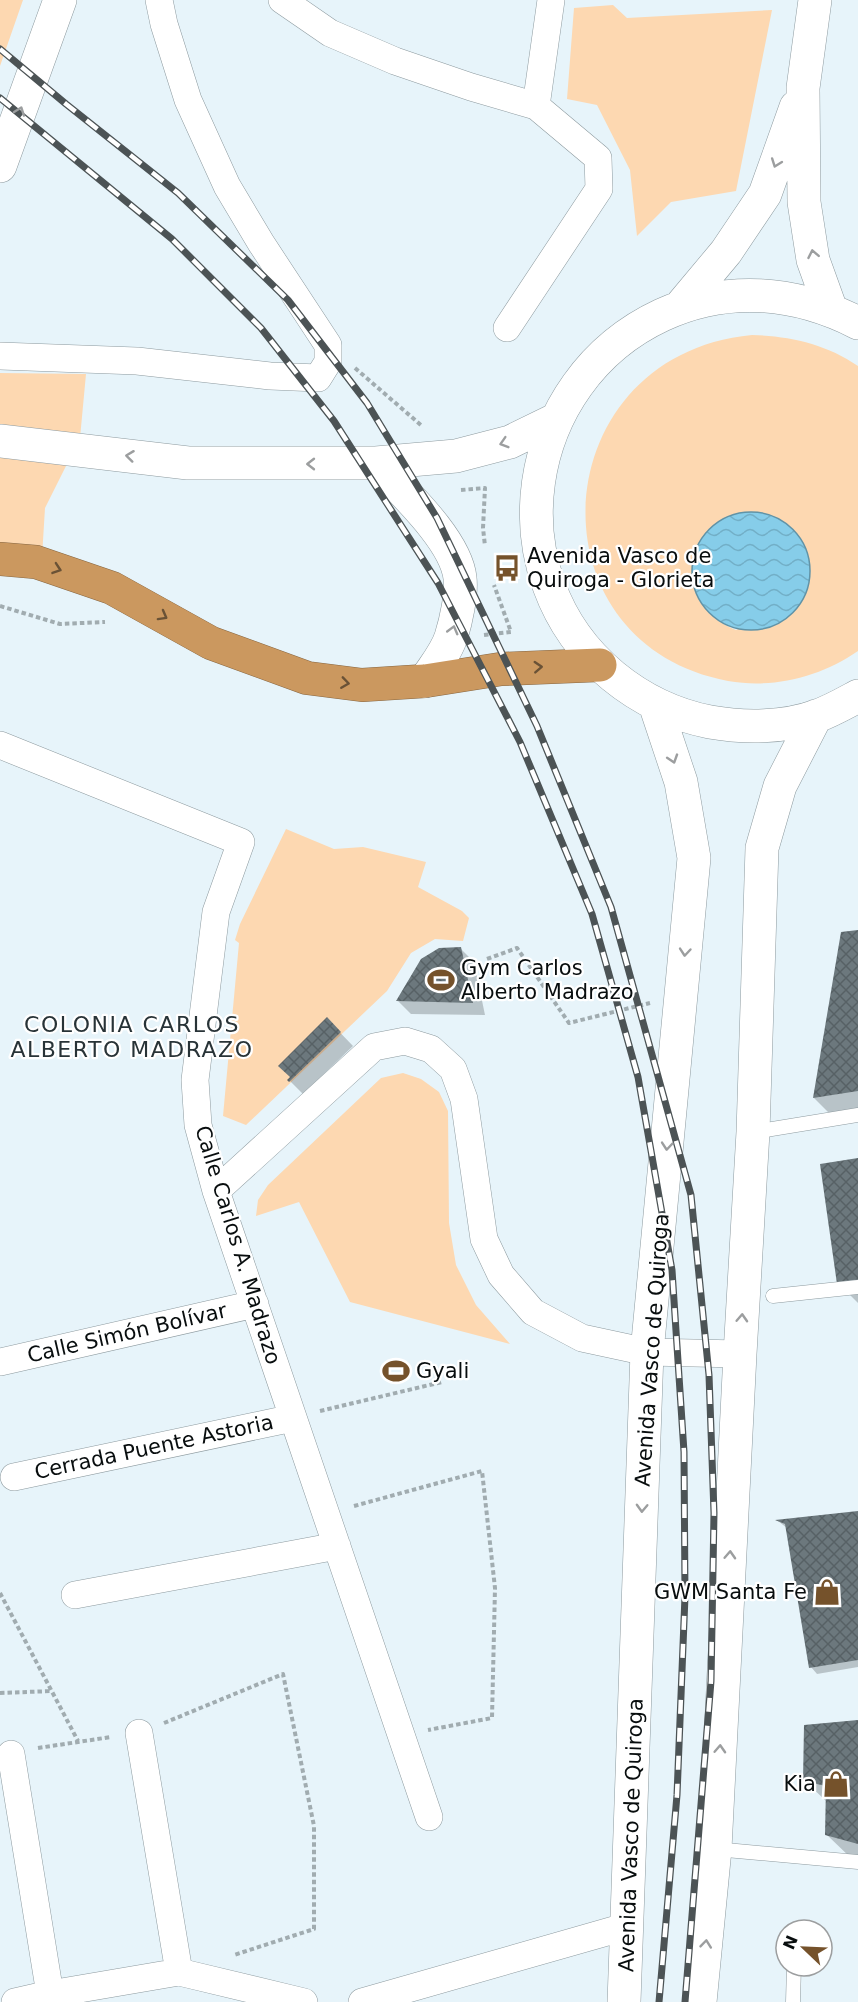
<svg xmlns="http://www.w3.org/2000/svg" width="858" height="2002" viewBox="0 0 858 2002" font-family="'DejaVu Sans',sans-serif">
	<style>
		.green { fill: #fdd8b1; fill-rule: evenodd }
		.water { fill: url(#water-waves); stroke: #6093a7; stroke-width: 1.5 }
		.shadow { fill: #0003 }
		.building { fill: url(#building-cross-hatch) }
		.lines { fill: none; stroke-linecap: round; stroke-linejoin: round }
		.lane-casing { stroke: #8d9a9f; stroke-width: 15 }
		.street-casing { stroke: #8d9a9f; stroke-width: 28 }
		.secondary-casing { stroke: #8d9a9f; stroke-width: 34 }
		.highway-casing { stroke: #876743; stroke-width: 34 }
		.path { stroke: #a1acb0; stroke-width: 4; stroke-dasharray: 4.5 3; stroke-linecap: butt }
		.lane { stroke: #fff; stroke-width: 14 }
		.street { stroke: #fff; stroke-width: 27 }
		.secondary { stroke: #fff; stroke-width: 33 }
		.highway { stroke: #cb985f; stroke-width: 33 }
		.rail-casing { stroke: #4c5355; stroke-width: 7 }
		.rail { stroke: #fff; stroke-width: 4.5; stroke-dasharray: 14; stroke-linecap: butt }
		.oneway { stroke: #9c9e9f }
		.oneway2 { stroke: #6a5236 }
		.labels { text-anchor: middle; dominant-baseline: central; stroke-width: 4.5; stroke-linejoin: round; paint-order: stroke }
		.poi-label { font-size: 21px; fill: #080d0e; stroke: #fff; text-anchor: start }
		.street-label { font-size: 21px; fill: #080d0e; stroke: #fff }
		.neighbourhood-label { font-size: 22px; letter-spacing: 1.5px; fill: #283337; stroke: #fff }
	</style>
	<defs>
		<pattern id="water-waves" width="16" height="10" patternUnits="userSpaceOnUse" patternTransform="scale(1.5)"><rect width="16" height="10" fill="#86cde9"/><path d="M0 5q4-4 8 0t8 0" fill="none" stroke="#72afc7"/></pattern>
		<pattern id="building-cross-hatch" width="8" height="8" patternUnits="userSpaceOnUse" patternTransform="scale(1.5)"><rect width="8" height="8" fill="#6c787d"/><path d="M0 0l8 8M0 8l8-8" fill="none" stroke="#576165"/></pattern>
	</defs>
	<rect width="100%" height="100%" fill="#e7f4fa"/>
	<path class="green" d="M0,0h23l-23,66z
		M613,5l14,13 145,-8 -36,181 -65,11 -34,34 -7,-66 -33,-65 -30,-6 7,-91z
		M752,335c38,1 74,9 106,31v285c-38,26 -84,38 -130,30 -202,-38 -185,-326 24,-346zM761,513c24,8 30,11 41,34 11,24 9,30 0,54l-66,29c-35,-14 -49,-42 -41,-79z
		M0,373l86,1 -6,64 -35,70 -3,49 -42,7z
		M286,829l48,20 29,-2 63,15 -8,25 44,24 7,7 -6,23 -28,-2 -24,14 -24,38 -141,134 -23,-9 16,-173 -4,-3 5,-16z
		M403,1073l18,6 18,13 9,19 1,112 7,42 20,40 34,39 -160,-42 -51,-100 -43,14 2,-16 10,-15 113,-107z"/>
	<path class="water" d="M692 571a59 59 0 1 1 118 0a59 59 0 1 1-118 0Z"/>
	<path class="shadow" d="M858,931v188l-20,3 -24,-24z
		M460,948l14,14 11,53 -74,-1 -13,-13 24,-41z
		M327,1019l26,27 -50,48 -14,-14z
		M858,1160v143l-20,-20z
		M858,1512v155l-41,7 -6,-7 -24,-139 -9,-7z
		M858,1721v140l-6,-2 -25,-24 1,-32 -24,-23z"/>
	<path class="building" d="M858,930v161l-45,7 28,-166z
		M461,947l12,56 -77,-2 25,-42 18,-11z
		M327,1017l14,15 -52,50 -2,-2 3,-3 -12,-11z
		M858,1158v123l-21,3 -17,-120z
		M858,1511v149l-49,8 -24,-144 -10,-4z
		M858,1720v124l-33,-9 1,-49 -23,-5 1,-56z"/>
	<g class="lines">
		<defs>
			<path id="lane" d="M753,1132l105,-17
				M773,1296l85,-9
				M715,1849l143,13
				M793,2002l1,-36"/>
			<path id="street" d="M282,0l48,33 65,28 76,26 65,19 62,52 1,31 -92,139
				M536,106l15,-106
				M0,356l137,5 133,15 48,2 10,-16v-17l-67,-102 -34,-57 -39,-86 -24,-76 -5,-24
				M0,745l241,97 -25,70 -21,168 3,45 18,66 213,626
				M216,1191l158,-144 31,-6 26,8 22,20 11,30 20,140 17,36 32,37 49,26 65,14 93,2
				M0,1362l255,-58
				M14,1477l279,-59
				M75,1595l262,-49
				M139,1733l40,239
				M11,1754l39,240
				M15,2002l35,-8 129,-22 125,30
				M362,2002l266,-76"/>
			<path id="secondary" d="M815,0l-12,88 1,114 9,58 18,50
				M0,166l60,-166
				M680,307l46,-55 39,-58 31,-87
				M858,323c-63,-32 -131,-38 -196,-8 -142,66 -171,260 -49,361 28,23 61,39 97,46 34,6 74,6 107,-6 14,-5 28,-13 41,-20
				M0,441l188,22h188l80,-7 54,-14 47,-23
				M376,463c26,28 80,77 84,115 2,16 -4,43 -9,59 -5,16 -18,31 -26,44
				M624,2002l23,-650 47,-494 -13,-76 -26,-78
				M700,2002l15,-153 25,-495 13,-222 9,-284 18,-62 36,-70"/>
			<path id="highway" d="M0,559l36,3 76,26 99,55 96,35 55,7 63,-4 76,-12 99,-4"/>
		</defs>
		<use href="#lane" class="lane-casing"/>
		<use href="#street" class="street-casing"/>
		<use href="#secondary" class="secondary-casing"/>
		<use href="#highway" class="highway-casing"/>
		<path class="path" d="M355,368l67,58
			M461,490l24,-2 -2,40 2,18
			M0,606l60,18 45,-2
			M484,635l27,-3 -17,-47
			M487,959l30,-11 52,75 81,-20
			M320,1411l122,-29
			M354,1506l128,-35 13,117 -3,130 -64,12
			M0,1593l78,148
			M0,1693l52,-2
			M164,1723l119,-49 31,152v103l-80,26
			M38,1748l73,-11"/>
		<use href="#lane" class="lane"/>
		<use href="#street" class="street"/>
		<use href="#secondary" class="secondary"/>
		<use href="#highway" class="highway"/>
		<defs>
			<path id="rail" d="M0,49l66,55 112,89 110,107 79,103 70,115 100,208 74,181 80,288 18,180 5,138 -3,168 -26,321
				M0,98l172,141 89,89 73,93 104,162 82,159 72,172 46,163 34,193 12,182 1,144 -8,199 -18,207"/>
		</defs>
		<use href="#rail" class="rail-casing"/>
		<use href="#rail" class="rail"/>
	</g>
	<defs><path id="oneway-chevron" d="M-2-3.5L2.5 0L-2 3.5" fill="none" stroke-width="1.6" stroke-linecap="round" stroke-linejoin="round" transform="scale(1.5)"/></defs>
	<g class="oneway">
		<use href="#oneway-chevron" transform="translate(20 111) rotate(-70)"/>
		<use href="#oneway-chevron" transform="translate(776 163) rotate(110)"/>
		<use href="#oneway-chevron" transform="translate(813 254) rotate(-101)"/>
		<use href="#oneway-chevron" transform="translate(504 443) rotate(163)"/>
		<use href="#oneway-chevron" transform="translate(130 456) rotate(-173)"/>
		<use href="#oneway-chevron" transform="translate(311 464) rotate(180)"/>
		<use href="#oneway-chevron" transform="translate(453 630) rotate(-75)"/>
		<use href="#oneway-chevron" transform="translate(673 759) rotate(72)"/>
		<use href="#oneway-chevron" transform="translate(685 952) rotate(95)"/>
		<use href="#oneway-chevron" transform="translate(667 1146) rotate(95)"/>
		<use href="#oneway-chevron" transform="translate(742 1318) rotate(-87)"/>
		<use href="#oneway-chevron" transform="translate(642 1508) rotate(92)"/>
		<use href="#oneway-chevron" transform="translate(730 1555) rotate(-87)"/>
		<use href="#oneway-chevron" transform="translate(720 1749) rotate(-87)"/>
		<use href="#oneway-chevron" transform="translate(706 1944) rotate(-84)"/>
	</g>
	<g class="oneway2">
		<use href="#oneway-chevron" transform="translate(57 569) rotate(19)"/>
		<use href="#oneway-chevron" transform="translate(163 616) rotate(29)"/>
		<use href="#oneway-chevron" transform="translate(538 667) rotate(-3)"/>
		<use href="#oneway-chevron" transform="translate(345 683) rotate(8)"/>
	</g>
	<defs>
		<symbol id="bus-bare" viewBox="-9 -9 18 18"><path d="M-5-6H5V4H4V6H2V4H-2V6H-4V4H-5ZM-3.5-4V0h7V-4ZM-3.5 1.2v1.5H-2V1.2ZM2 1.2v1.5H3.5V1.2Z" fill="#75522b" stroke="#fff" stroke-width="2.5" paint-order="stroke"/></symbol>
		<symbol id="stadium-bare" viewBox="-9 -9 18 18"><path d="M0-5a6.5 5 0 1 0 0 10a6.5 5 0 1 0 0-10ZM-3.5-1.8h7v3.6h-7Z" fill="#75522b" stroke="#fff" stroke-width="2.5" paint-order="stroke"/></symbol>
		<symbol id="shop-bare" viewBox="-9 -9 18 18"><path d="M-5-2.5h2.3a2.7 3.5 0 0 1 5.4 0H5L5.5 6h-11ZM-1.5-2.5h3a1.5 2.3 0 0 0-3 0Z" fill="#75522b" stroke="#fff" stroke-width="2.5" paint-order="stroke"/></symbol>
	</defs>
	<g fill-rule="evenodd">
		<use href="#bus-bare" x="488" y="549" width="38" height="38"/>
		<use href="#stadium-bare" x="422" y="961" width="38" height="38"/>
		<use href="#stadium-bare" x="377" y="1352" width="38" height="38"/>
		<use href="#shop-bare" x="808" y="1573" width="38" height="38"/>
		<use href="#shop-bare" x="817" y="1765" width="38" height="38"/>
	</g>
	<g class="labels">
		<g class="poi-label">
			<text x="527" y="556">Avenida Vasco de<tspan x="527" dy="24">Quiroga - Glorieta</tspan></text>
			<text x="461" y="968">Gym Carlos<tspan x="461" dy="24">Alberto Madrazo</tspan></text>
			<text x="416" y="1371">Gyali</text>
			<text x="807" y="1592" text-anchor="end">GWM Santa Fe</text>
			<text x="816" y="1784" text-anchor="end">Kia</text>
		</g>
		<g class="street-label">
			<text transform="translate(238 1245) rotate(73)">Calle Carlos A. Madrazo</text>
			<text transform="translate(127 1333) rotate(-13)">Calle Simón Bolívar</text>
			<text transform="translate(652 1350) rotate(-86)">Avenida Vasco de Quiroga</text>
			<text transform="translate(154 1447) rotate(-12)">Cerrada Puente Astoria</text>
			<text transform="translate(631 1835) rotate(-88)">Avenida Vasco de Quiroga</text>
		</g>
		<g class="neighbourhood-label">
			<text x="132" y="1024">COLONIA CARLOS<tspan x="132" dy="25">ALBERTO MADRAZO</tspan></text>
		</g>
	</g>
	<g transform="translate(804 1948) rotate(293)"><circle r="28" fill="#ffffff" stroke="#9c9e9f" stroke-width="1.5"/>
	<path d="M0-4.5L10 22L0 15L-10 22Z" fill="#75522b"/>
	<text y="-9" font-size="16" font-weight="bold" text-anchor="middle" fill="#080d0e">N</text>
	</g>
</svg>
